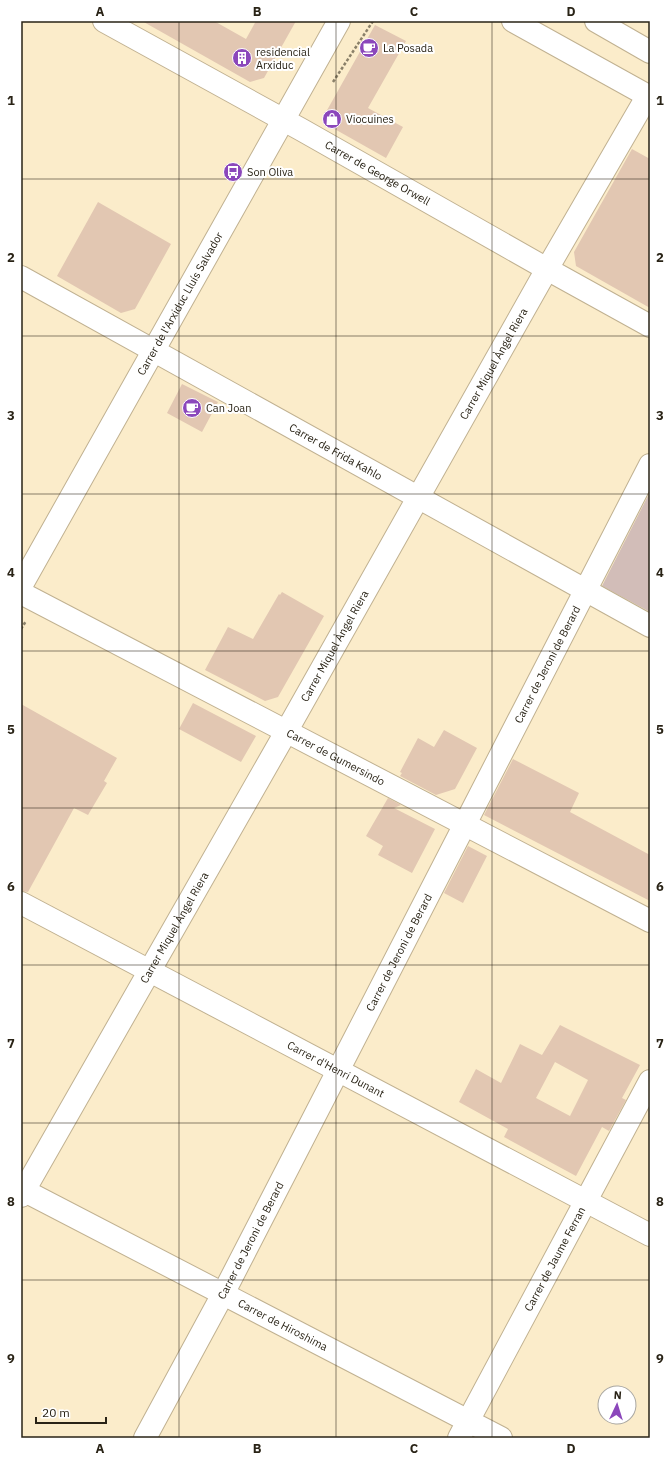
<svg xmlns="http://www.w3.org/2000/svg" width="671" height="1459" viewBox="0 0 671 1459" font-family="'IBM Plex Sans',sans-serif">
	<style>
		.green { fill: #d2bdb8 }
		.building { fill: #e2c7b2; fill-rule: evenodd }
		.lines { fill: none; stroke-linecap: round; stroke-linejoin: round }
		.minor-casing { stroke: #c0b191; stroke-width: 24 }
		.path { stroke: #8a8069; stroke-width: 2.5; stroke-dasharray: 3 2; stroke-linecap: butt }
		.minor { stroke: #fff; stroke-width: 22 }
		.grid { fill: none; stroke: #292316; stroke-width: 1; stroke-opacity: 0.55 }
		.labels { text-anchor: middle; dominant-baseline: central; stroke-width: 4; stroke-linejoin: round; paint-order: stroke }
		.poi-label { font-size: 11px; fill: #292316; stroke: #fff; text-anchor: start }
		.street-label { font-size: 11px; fill: #292316; stroke: #fff }
		.neatline { fill: none; stroke: #292316; stroke-width: 1.5 }
		.grid-label { font-size: 13px; text-anchor: middle; font-weight: bold; fill: #292316 }
	</style>
	<rect width="100%" height="100%" fill="#fbecca"/>
	<path class="green" d="M650,492v120l-48,-26z"/>
	<path class="building" d="M142,21h72l32,18 10,-18h40l-32,57 -14,4z
		M375,25l31,16 -38,67 35,19 -17,31 -55,-31 -5,-15z
		M632,149l18,10v149l-74,-42 -2,-14z
		M98,202l73,42 -36,65 -14,4 -64,-37z
		M182,384l36,18 -16,30 -35,-19z
		M282,592l42,24 -46,81 -13,4 -60,-31 23,-43 25,12 26,-45 1,1z
		M193,703l63,33 -15,26 -62,-33z
		M21,704l96,54 -13,23 3,2 -19,32 -14,-7 -46,84 -7,-1z
		M444,730l33,18 -22,41 -19,6 -36,-19 2,-3 -2,-1 18,-34 16,9z
		M513,759l66,34 -9,19 80,43v46l-166,-86z
		M388,798l13,7 -7,3 41,21 -23,44 -34,-18 5,-9 -17,-10z
		M468,846l19,10 -24,47 -19,-10z
		M560,1025l80,40 -18,33 4,2 -17,31 -7,-4 -26,49 -72,-39 4,-8 -49,-27 17,-33 25,14 19,-39 22,11zM555,1062l33,18 -18,36 -34,-18z"/>
	<g class="lines">
		<defs>
			<g id="minor">
				<path id="s1" d="M104,21l198,109 245,139 103,57"/>
				<path d="M513,21l137,76"/>
				<path d="M596,21l54,31"/>
				<path id="s2" d="M21,277l629,349"/>
				<path id="s3" d="M21,586l318,-565"/>
				<path id="s4" d="M21,593l629,328"/>
				<path id="s5" d="M21,903l629,332"/>
				<path id="s6" d="M21,1189l480,249"/>
				<path id="s7" d="M21,1196l265,-464 261,-463 101,-174"/>
				<path id="s8" d="M145,1438l78,-144 427,-829"/>
				<path id="s9" d="M459,1438l191,-357"/>
			</g>
		</defs>
		<use href="#minor" class="minor-casing"/>
		<path class="path" d="M333,82l40,-61
			M21,629l5,-8"/>
		<use href="#minor" class="minor"/>
	</g>
	<path class="grid" d="M179,21v1417M336,21v1417M492,21v1417M21,179h629M21,336h629M21,494h629M21,651h629M21,808h629M21,965h629M21,1123h629M21,1280h629"/>
	<defs>
		<symbol id="cafe-disc" viewBox="-11 -11 22 22"><circle r="9.5" fill="#8b47bb" stroke="#fff"/><path d="M-5.5-4.5H6V0H3Q3 3.5 0 3.5H-2.5Q-5.5 3.5-5.5 0ZM3-3.2v2h1.7v-2ZM-6 4.5H4V6H-6Z" fill="#fff"/></symbol>
		<symbol id="building-disc" viewBox="-11 -11 22 22"><circle r="9.5" fill="#8b47bb" stroke="#fff"/><path d="M-4-6H4V6H1V3H-1V6H-4ZM-2.5-4.3h1.7v1.8h-1.7ZM.8-4.3h1.7v1.8H.8ZM-2.5-1h1.7V.8h-1.7ZM.8-1h1.7V.8H.8Z" fill="#fff"/></symbol>
		<symbol id="shop-disc" viewBox="-11 -11 22 22"><circle r="9.5" fill="#8b47bb" stroke="#fff"/><path d="M-5-2.5h2.3a2.7 3.5 0 0 1 5.4 0H5L5.5 6h-11ZM-1.5-2.5h3a1.5 2.3 0 0 0-3 0Z" fill="#fff"/></symbol>
		<symbol id="bus-disc" viewBox="-11 -11 22 22"><circle r="9.5" fill="#8b47bb" stroke="#fff"/><path d="M-5-6H5V4H4V6H2V4H-2V6H-4V4H-5ZM-3.5-4V0h7V-4ZM-3.5 1.2v1.5H-2V1.2ZM2 1.2v1.5H3.5V1.2Z" fill="#fff"/></symbol>
	</defs>
	<g fill-rule="evenodd">
		<use href="#cafe-disc" x="358" y="37" width="22" height="22"/>
		<use href="#building-disc" x="231" y="47" width="22" height="22"/>
		<use href="#shop-disc" x="321" y="108" width="22" height="22"/>
		<use href="#bus-disc" x="222" y="161" width="22" height="22"/>
		<use href="#cafe-disc" x="181" y="397" width="22" height="22"/>
	</g>
	<g class="labels">
		<g class="poi-label">
			<text x="383" y="48">La Posada</text>
			<text x="256" y="52">residencial<tspan x="256" dy="13">Arxiduc</tspan></text>
			<text x="346" y="119">Viocuines</text>
			<text x="247" y="172">Son Oliva</text>
			<text x="206" y="408">Can Joan</text>
		</g>
		<g class="street-label">
			<text stroke="none"><textPath href="#s1" startOffset="313">Carrer de George Orwell</textPath></text>
			<text stroke="none"><textPath href="#s3" startOffset="324">Carrer de l'Arxiduc Lluís Salvador</textPath></text>
			<text stroke="none"><textPath href="#s7" startOffset="957">Carrer Miquel Àngel Riera</textPath></text>
			<text stroke="none"><textPath href="#s2" startOffset="360">Carrer de Frida Kahlo</textPath></text>
			<text stroke="none"><textPath href="#s7" startOffset="633">Carrer Miquel Àngel Riera</textPath></text>
			<text stroke="none"><textPath href="#s8" startOffset="872">Carrer de Jeroni de Berard</textPath></text>
			<text stroke="none"><textPath href="#s4" startOffset="355">Carrer de Gumersindo</textPath></text>
			<text stroke="none"><textPath href="#s7" startOffset="309">Carrer Miquel Àngel Riera</textPath></text>
			<text stroke="none"><textPath href="#s8" startOffset="548">Carrer de Jeroni de Berard</textPath></text>
			<text stroke="none"><textPath href="#s5" startOffset="356">Carrer d'Henri Dunant</textPath></text>
			<text stroke="none"><textPath href="#s8" startOffset="224">Carrer de Jeroni de Berard</textPath></text>
			<text stroke="none"><textPath href="#s9" startOffset="203">Carrer de Jaume Ferran</textPath></text>
			<text stroke="none"><textPath href="#s6" startOffset="295">Carrer de Hiroshima</textPath></text>
		</g>
	</g>
	<rect width="671" height="1459" fill="none" stroke="#ffffff" stroke-width="44"/>
	<g transform="translate(617 1405) rotate(4)"><circle r="19" fill="#ffffff" stroke="#a9a7a2"/>
	<path d="M0-3L7 15L0 10L-7 15Z" fill="#8b47bb"/>
	<text y="-6" font-size="11" font-weight="bold" text-anchor="middle" fill="#292316">N</text>
	</g>
	<path d="M36 1417v6h70v-6" fill="none" stroke="#292316" stroke-width="2"/>
	<text x="42" y="1417" font-size="12" fill="#292316" stroke="#ffffff" stroke-width="3" paint-order="stroke">20 m</text>
	<rect x="22" y="22" width="627" height="1415" class="neatline"/>
	<g class="grid-label">
		<text x="100" y="16">A</text>
		<text x="257" y="16">B</text>
		<text x="414" y="16">C</text>
		<text x="571" y="16">D</text>
		<text x="11" y="105">1</text>
		<text x="660" y="105">1</text>
		<text x="11" y="262">2</text>
		<text x="660" y="262">2</text>
		<text x="11" y="420">3</text>
		<text x="660" y="420">3</text>
		<text x="11" y="577">4</text>
		<text x="660" y="577">4</text>
		<text x="11" y="734">5</text>
		<text x="660" y="734">5</text>
		<text x="11" y="891">6</text>
		<text x="660" y="891">6</text>
		<text x="11" y="1048">7</text>
		<text x="660" y="1048">7</text>
		<text x="11" y="1206">8</text>
		<text x="660" y="1206">8</text>
		<text x="11" y="1363">9</text>
		<text x="660" y="1363">9</text>
		<text x="100" y="1453">A</text>
		<text x="257" y="1453">B</text>
		<text x="414" y="1453">C</text>
		<text x="571" y="1453">D</text>
	</g>
</svg>
